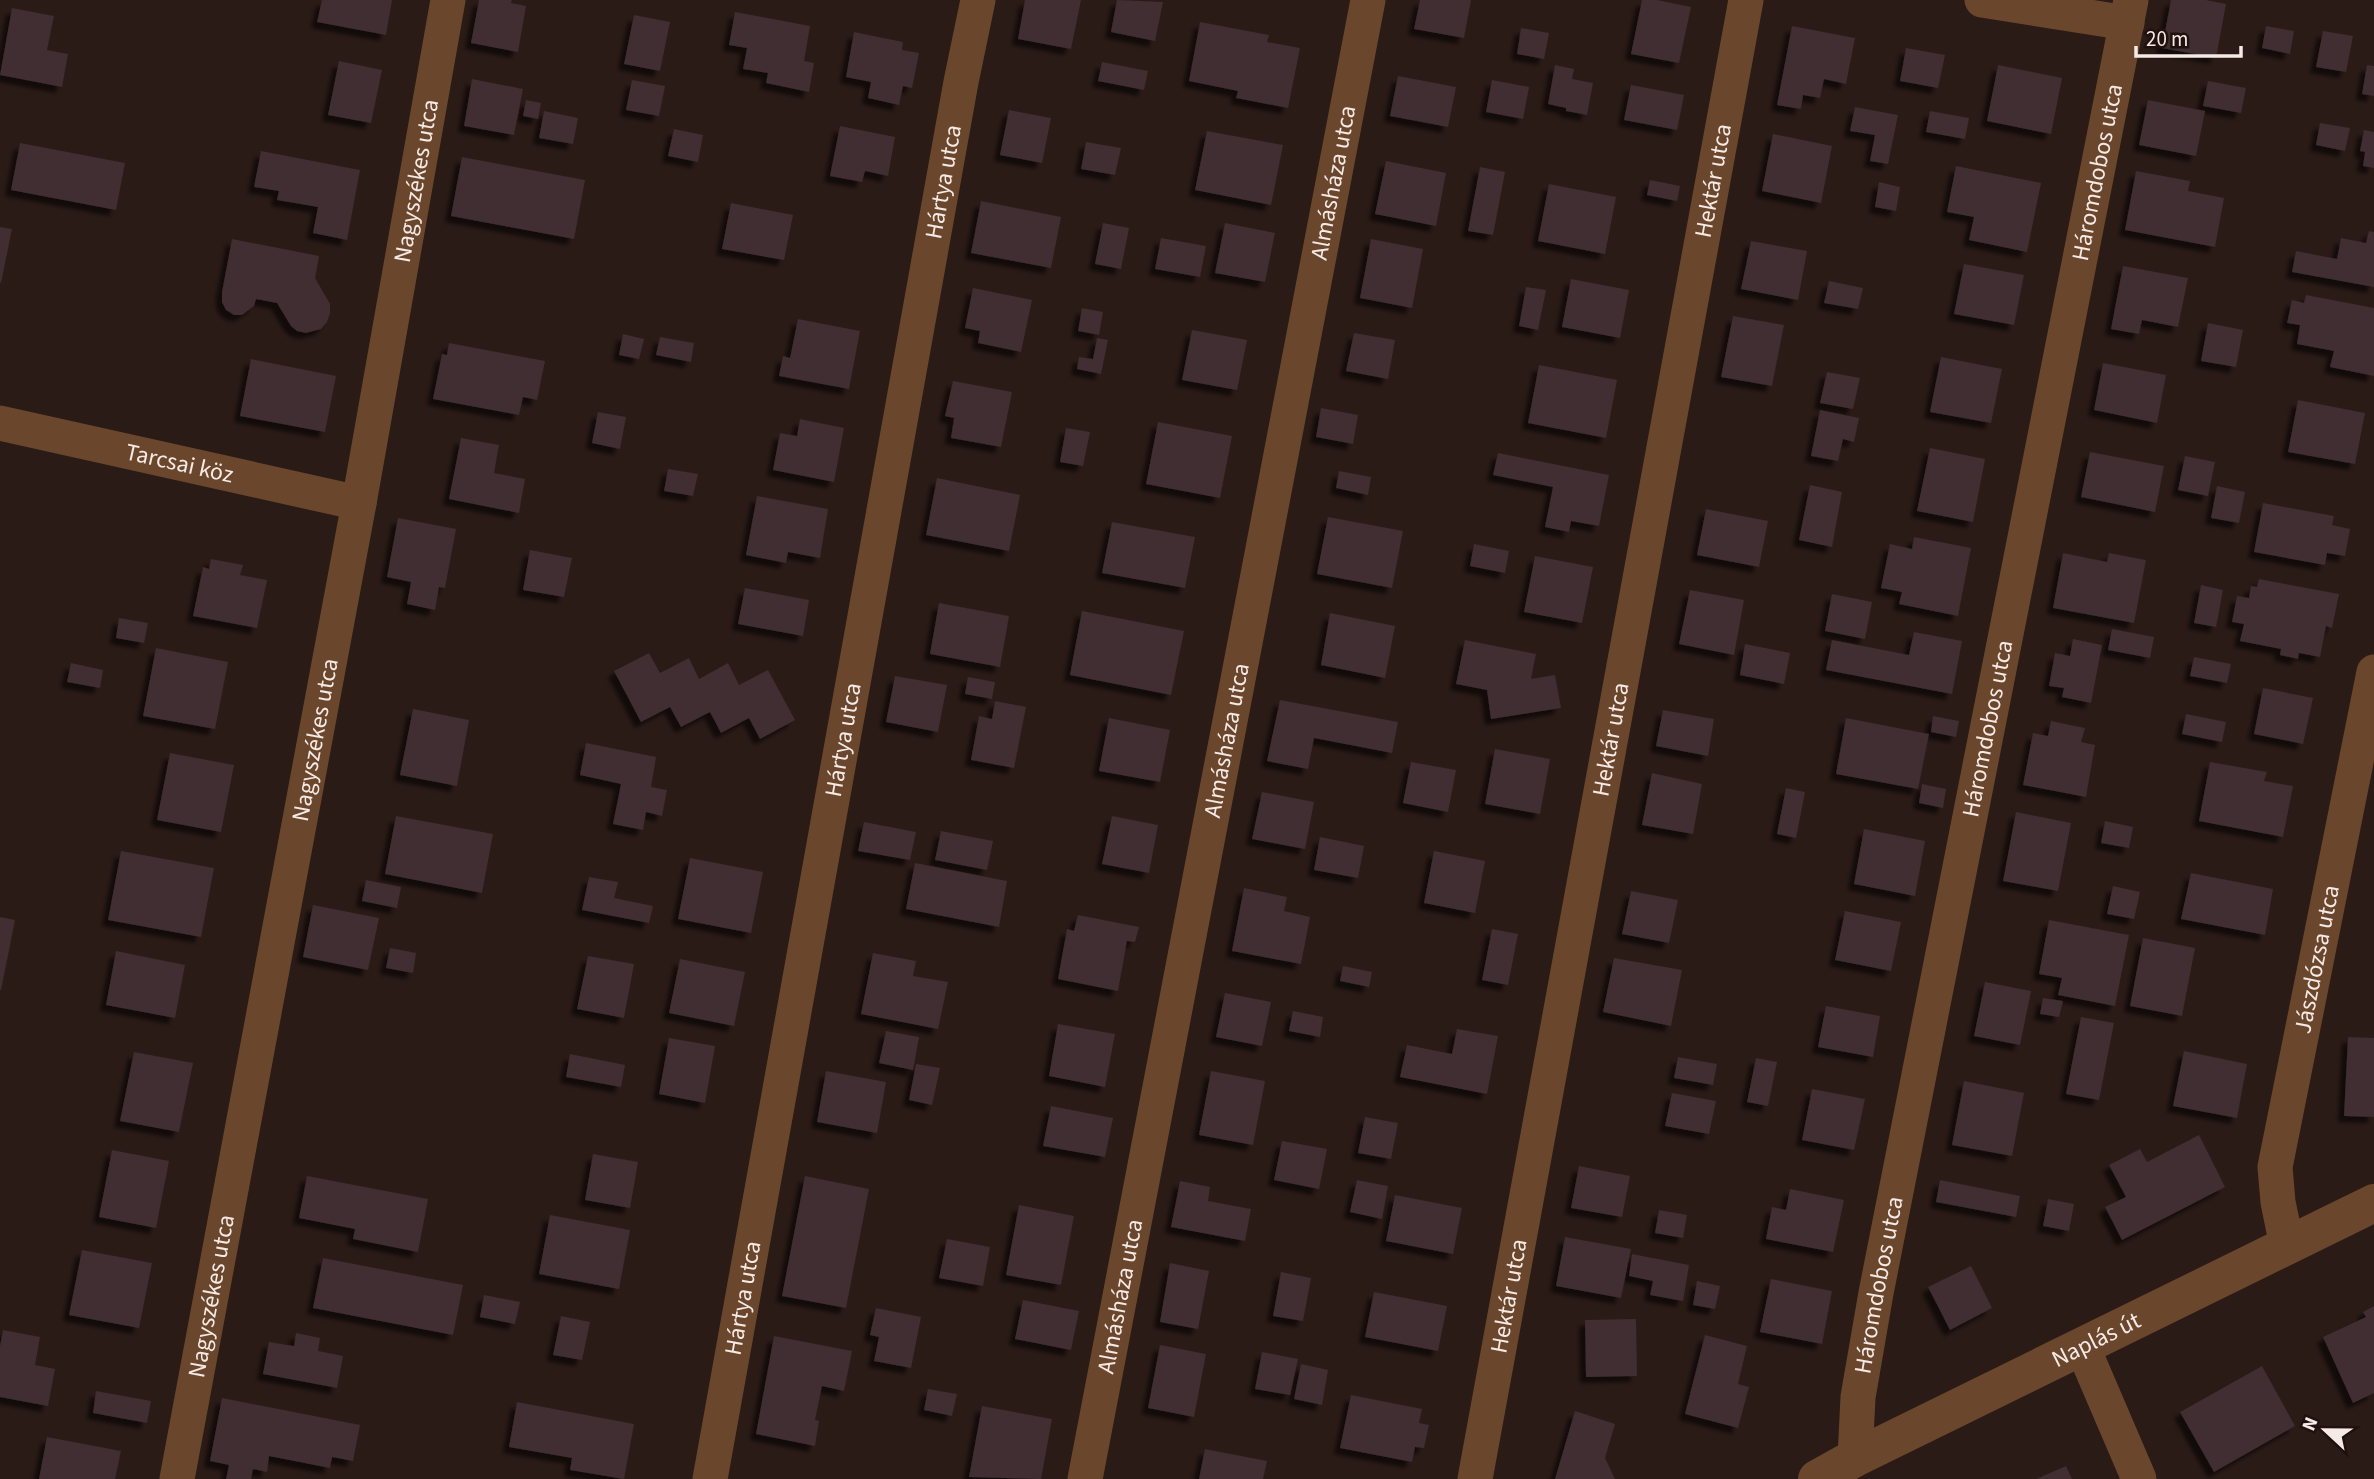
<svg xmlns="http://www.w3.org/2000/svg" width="2374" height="1479" viewBox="0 0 2374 1479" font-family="'Source Sans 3',sans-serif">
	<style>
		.building { fill: #3f2d31; filter: url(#shadow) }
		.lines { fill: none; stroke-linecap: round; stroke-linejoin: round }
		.minor { stroke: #6a472c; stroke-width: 35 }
		.tertiary { stroke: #6a472c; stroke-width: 38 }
		.labels { text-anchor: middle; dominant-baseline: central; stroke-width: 5; stroke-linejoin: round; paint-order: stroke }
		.street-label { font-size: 24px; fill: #f6eae7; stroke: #21110e }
	</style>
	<defs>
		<filter id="shadow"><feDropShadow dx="-6" dy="6" stdDeviation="2" flood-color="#0009"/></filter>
	</defs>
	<rect width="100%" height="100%" fill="#2b1b17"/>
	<path class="building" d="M322,0h70l-6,35 -69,-13z
		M479,0h33l-1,3 15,3 -8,46 -47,-9z
		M1025,0h56l-10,49 -53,-10z
		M1117,0l46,2 -8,39 -44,-9z
		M1420,0h51l-7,38 -50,-9z
		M1642,0h15l34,7 -12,56 -48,-9z
		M2171,0h35l20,4 -10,54 -54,-10z
		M12,8l42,8 -7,34 21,4 -6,33 -62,-12z
		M735,12l75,14 -6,35 10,2 -5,29 -43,-9 2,-10 -25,-4 4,-21 -18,-3z
		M634,15l36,7 -10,49 -36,-7z
		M1200,22l69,13 -2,7 33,6 -12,60 -52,-10 2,-7 -49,-10z
		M1792,26l63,12 -9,46 -22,-5 -4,19 -17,-3 -2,14 -24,-4z
		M2266,26l28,5 -4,23 -28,-6z
		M1521,28l28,5 -5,26 -27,-5z
		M2323,31l30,5 -7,36 -30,-5z
		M854,32l49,10 -1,8 17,3 -7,35 -9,-2 -4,19 -31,-7 3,-16 -25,-5z
		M1906,48l39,7 -7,33 -38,-7z
		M339,61l43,9 -11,53 -43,-8z
		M1102,62l46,9 -4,19 -46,-9z
		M1555,65l19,4 -2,10 21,4 -6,32 -21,-4v-3l-18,-4z
		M1998,65l64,13 -11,56 -64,-13z
		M2367,65l7,1v30l-12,-2z
		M1398,76l58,11 -8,40 -58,-11z
		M472,79l51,10 -9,46 -50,-9z
		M632,80l33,6 -6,30 -33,-6z
		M1492,80l37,7 -6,32 -37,-7z
		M2208,81l38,7 -5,25 -38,-7z
		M1631,85l53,10 -7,35 -53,-10z
		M526,100l15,3 -3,16 -15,-3z
		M2148,100l57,11 -9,45 -57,-11z
		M1855,107l43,8 -10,49 -18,-3 5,-26 -25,-4z
		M1009,110l42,8 -9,45 -42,-8z
		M544,111l34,7 -5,26 -34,-6z
		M1930,111l39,7 -4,21 -39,-7z
		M2320,123l30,5 -5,23 -29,-6z
		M840,126l55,11 -7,39 -23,-5 -3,11 -32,-6z
		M674,129l29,6 -5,27 -30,-6z
		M2364,130l10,2v36l-11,-2 2,-14 -5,-1z
		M1207,131l76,14 -12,60 -76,-15z
		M1773,134l59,12 -11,57 -59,-12z
		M1086,142l35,6 -6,27 -34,-6z
		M20,143l105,20 -9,47 -105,-20z
		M261,151l99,19 -13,70 -34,-7 5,-26 -41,-7 2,-9 -25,-4z
		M462,157l123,23 -11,59 -123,-23z
		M1386,161l60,12 -10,53 -61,-12z
		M1956,166l85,17 -14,69 -58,-12 5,-23 -27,-5z
		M1480,167l25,5 -12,63 -25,-4z
		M2136,171l54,10 -2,10 36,7 -9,49 -90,-17z
		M1650,180l30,6 -3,15 -30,-6z
		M1879,182l21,5 -4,24 -21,-4z
		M1549,184l67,13 -11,57 -67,-13z
		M981,201l80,16 -10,51 -80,-15z
		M731,203l62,12 -9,45 -62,-11z
		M1103,223l26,5 -8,41 -26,-5z
		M1225,223l50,10 -10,49 -50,-9z
		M0,227l12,2 -11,54 -1,-1z
		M2369,231l5,1v55l-82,-15 4,-21 41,8 4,-21 25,5z
		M1161,238l45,8 -6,31 -45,-8z
		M232,239l87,17 -4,22 15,26v9l-3,9 -6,7 -15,4 -9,-2 -6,-5 -14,-23 -21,-4 -2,7 -12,9h-8l-8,-5 -4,-8v-10z
		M1371,239l52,10 -11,59 -52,-10z
		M1751,241l56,10 -9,49 -57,-11z
		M1964,264l60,11 -10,50 -60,-11z
		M2123,266l65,12 -10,49 -36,-7 -3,14 -28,-5z
		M1571,279l58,11 -9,48 -58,-11z
		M1829,281l34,7 -5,21 -34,-6z
		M1526,287l20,3 -8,40 -19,-4z
		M973,288l59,12 -11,52 -43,-9 2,-12 -15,-3z
		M2306,295l68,13v68l-44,-9 4,-16 -37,-7 3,-19 -13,-2 5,-23 12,3z
		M1082,308l21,4 -4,23 -21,-4z
		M1733,316l51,9 -12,61 -51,-9z
		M798,319l62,12 -11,58 -70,-13 4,-20 7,2z
		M2208,323l35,7 -7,37 -35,-6z
		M1192,330l55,10 -10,50 -55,-10z
		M1354,333l41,7 -7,39 -42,-8z
		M623,334l21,5 -5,20 -20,-4z
		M660,337l34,6 -3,19 -35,-7z
		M1097,338l11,2 -7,34 -24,-5 2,-12 14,2z
		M449,343l96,18 -8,39 -14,-3 -4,18 -86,-16 9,-45 5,1z
		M1941,357l61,12 -11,54 -61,-11z
		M251,359l85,17 -11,56 -85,-16z
		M2103,363l63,12 -9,48 -63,-13z
		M1539,365l78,15 -11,58 -78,-15z
		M1827,372l33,6 -7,31 -33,-6z
		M953,381l59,11 -11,55 -50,-9 3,-20 -9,-2z
		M2298,400l67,13 -10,51 -67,-12z
		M1321,408l37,7 -5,29 -37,-7z
		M1820,410l39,8 -5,24 -11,-3 -5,22 -27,-5z
		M598,412l28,5 -6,32 -28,-6z
		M800,419l44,9 -10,54 -61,-12 7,-37 17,3z
		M1158,422l74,14 -12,62 -74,-14z
		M1066,428l24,4 -7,34 -23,-4z
		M461,438l38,7 -5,28 31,6 -6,34 -70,-14z
		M1930,448l55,11 -12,63 -56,-11z
		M2090,452l74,14 -9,46 -74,-15z
		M1498,453l111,22 -10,51 -28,-5 -2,11 -24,-5 8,-40 -60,-12z
		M2185,456l30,6 -7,34 -30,-6z
		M668,469l30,5 -5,22 -29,-5z
		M1339,471l32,6 -3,18 -32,-7z
		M937,478l83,17 -11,56 -83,-16z
		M1810,485l32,7 -10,55 -33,-7z
		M2217,486l28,6 -6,31 -28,-5z
		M757,496l71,13 -8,49 -32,-6 -2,11 -40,-8z
		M2263,503l71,13 -2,9 18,4 -5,27 -18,-3 -2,12 -71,-13z
		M1706,509l62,12 -9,46 -62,-12z
		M1328,517l75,14 -11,57 -75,-14z
		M398,518l58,11 -11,59 -6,-1 -4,23 -28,-6 4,-22 -24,-5z
		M1112,522l83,15 -10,51 -83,-15z
		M1914,537l57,11 -13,68 -59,-12 3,-12 -21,-4 9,-44 22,5z
		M1474,544l35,7 -4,22 -35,-7z
		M530,550l42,8 -8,39 -41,-7z
		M2063,553l44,9 2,-9 37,7 -12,63 -81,-15z
		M1535,556l58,11 -11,56 -58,-11z
		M211,559l32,6 -3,10 27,5 -10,48 -64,-12 10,-49 6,2z
		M2259,579l80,15 -7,34 -6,-2 -6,31 -21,-4 -1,6 -18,-4 1,-6 -41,-8 4,-17 -12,-2 5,-26 12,2 2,-12 6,1z
		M2201,585l22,5 -7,37 -22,-4z
		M745,588l64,12 -6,36 -65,-12z
		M1690,590l54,10 -10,55 -55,-11z
		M1832,594l40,8 -7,37 -40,-8z
		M939,603l70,13 -9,51 -70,-13z
		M1082,611l102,20 -13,64 -101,-20z
		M1330,613l65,13 -10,52 -64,-13z
		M119,618l29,5 -4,20 -28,-5z
		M2112,629l42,8 -4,21 -42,-8z
		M1914,632l48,9 -10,53 -126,-24 6,-30 77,15z
		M2073,639l29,6 -11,58 -29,-6 2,-9 -15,-2 6,-33 15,3z
		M1465,640l71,14 -5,25 24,-4 6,33 -70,11 -4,-29 -31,-6z
		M1745,644l45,9 -6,31 -44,-9z
		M156,648l72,14 -13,67 -72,-13z
		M649,653l11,20 29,-15 10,21 29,-16 11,22 29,-15 27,50 -35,19 -11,-21 -28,15 -11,-21 -29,15 -11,-20 -29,15 -27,-51z
		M2194,657l37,7 -4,19 -37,-7z
		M71,663l32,7 -3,18 -33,-6z
		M895,676l52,9 -9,47 -52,-10z
		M968,677l27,5 -3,17 -27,-5z
		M2263,688l50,10 -10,46 -49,-10z
		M1280,700l118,22 -6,31 -78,-15 -6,31 -41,-8z
		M995,701l31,6 -12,61 -43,-8 8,-44 13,3z
		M413,709l56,11 -12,66 -57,-11z
		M1663,710l51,9 -6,37 -52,-10z
		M2186,714l40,8 -4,20 -40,-8z
		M1933,716l26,5 -3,16 -25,-5z
		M1109,718l61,12 -10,52 -61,-11z
		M1846,718l83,16 -11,55 -82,-15z
		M2051,721l34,7 -4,14 14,3 -9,52 -63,-12 10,-52 15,3z
		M586,743l70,14 -5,30 16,3 -5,26 -16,-4 -3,18 -30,-6 8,-40 -41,-9z
		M1495,749l55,10 -10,55 -55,-10z
		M170,753l64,12 -13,67 -64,-12z
		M1411,762l45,8 -8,42 -45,-9z
		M2210,762l57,10 -3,9 29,5 -10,51 -84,-16z
		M1652,773l50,11 -9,50 -51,-9z
		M1922,784l24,5 -3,19 -24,-5z
		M1786,788l19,4 -9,46 -19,-4z
		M1262,792l52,10 -9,47 -53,-10z
		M2016,812l55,11 -13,68 -55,-10z
		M396,816l97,18 -11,59 -97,-19z
		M1112,816l46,9 -9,48 -47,-9z
		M2105,821l28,6 -4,21 -28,-5z
		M864,822l52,10 -6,28 -52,-9z
		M1864,829l61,12 -10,55 -61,-12z
		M941,831l52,10 -6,29 -52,-10z
		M1320,837l44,9 -6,32 -44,-8z
		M121,851l93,17 -13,69 -93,-17z
		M1434,851l51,10 -10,52 -51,-10z
		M690,858l73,14 -12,61 -73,-14z
		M915,863l92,18 -8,46 -93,-18z
		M2191,873l82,16 -8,46 -84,-16z
		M589,877l29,5 -4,16 39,8 -4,17 -67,-13z
		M366,880l35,7 -4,21 -35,-7z
		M2113,886l27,6 -6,27 -27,-5z
		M1244,888l43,9 -3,14 26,6 -9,47 -69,-13z
		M1631,891l47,9 -9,43 -47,-9z
		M313,905l66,13 -11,52 -65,-13z
		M1845,911l56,11 -10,49 -56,-11z
		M1078,915l61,12 -4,15 -8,-1 -9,50 -60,-12 9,-50 7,2z
		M0,917l15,3 -14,70h-1z
		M2049,920l80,15 -14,71 -57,-11 4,-17 -23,-4z
		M1492,929l26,5 -10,51 -26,-5z
		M2143,938l52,10 -13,68 -52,-10z
		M390,948l26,5 -3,20 -27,-5z
		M116,951l69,14 -10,53 -69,-13z
		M873,953l43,8 -3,15 35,6 -10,47 -77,-15z
		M588,956l46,8 -10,54 -47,-9z
		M1614,958l68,12 -11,56 -68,-14z
		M680,959l65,13 -11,54 -65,-13z
		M1343,966l29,6 -3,15 -29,-6z
		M1985,982l46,9 -11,54 -46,-9z
		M1225,993l46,9 -9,44 -46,-9z
		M2043,998l20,3 -4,16 -19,-3z
		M1826,1006l54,10 -7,41 -55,-10z
		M1293,1011l30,6 -3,20 -31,-6z
		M2081,1017l33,6 -15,77 -33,-6z
		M1058,1024l57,10 -10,53 -56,-11z
		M1457,1029l41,7 -11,58 -87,-17 7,-32 45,9z
		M886,1031l33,6 -6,33 -34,-7z
		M2348,1037l26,1v79l-30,-1z
		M669,1038l46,8 -10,57 -46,-9z
		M2184,1051l63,13 -10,54 -64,-12z
		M134,1052l59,11 -14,69 -59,-11z
		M570,1054l55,11 -4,22 -55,-10z
		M1678,1057l39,7 -4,21 -39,-7z
		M1756,1058l21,4 -9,44 -21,-4z
		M916,1064l24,4 -8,37 -23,-5z
		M826,1071l60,11 -9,51 -60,-11z
		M1211,1071l54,10 -12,64 -54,-10z
		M1964,1081l60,12 -12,63 -60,-11z
		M1812,1089l53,10 -11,51 -52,-10z
		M1672,1093l44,8 -7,33 -44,-8z
		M1051,1106l62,12 -8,39 -62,-11z
		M1365,1117l33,6 -7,36 -33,-6z
		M2199,1135l26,52 -103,53 -17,-33 21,-10 -17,-32 31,-16 7,13z
		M1282,1141l45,8 -8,40 -45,-9z
		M112,1150l57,11 -13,67 -57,-11z
		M593,1154l45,8 -8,46 -45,-8z
		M1579,1166l51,10 -8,41 -51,-9z
		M307,1176l121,23 -10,53 -65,-13 2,-10 -56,-11z
		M805,1176l64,13 -23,119 -64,-12z
		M1357,1180l31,6 -6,33 -32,-7z
		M1940,1180l80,16 -4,21 -80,-15z
		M1180,1181l30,6 -2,14 43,8 -6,32 -74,-14z
		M1790,1189l54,11 -11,52 -67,-13 6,-32 14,3z
		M1395,1195l67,13 -9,46 -67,-13z
		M2048,1199l26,5 -5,27 -26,-5z
		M1019,1205l55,11 -13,69 -55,-10z
		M1659,1210l28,5 -4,23 -28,-5z
		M550,1215l80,15 -11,59 -80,-15z
		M1565,1237l66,12 -10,49 -65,-12z
		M947,1239l43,8 -7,39 -44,-8z
		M82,1250l70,13 -13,65 -70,-13z
		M1632,1254l57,11 -6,36 -33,-6 3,-14 -24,-5z
		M323,1258l140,27 -10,50 -140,-27z
		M1170,1263l39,8 -11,58 -38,-7z
		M1971,1266l21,42 -42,22 -22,-43z
		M1281,1272l30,6 -8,43 -30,-5z
		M1771,1279l61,12 -10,53 -62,-12z
		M1697,1281l23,5 -5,23 -22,-4z
		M1374,1292l73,14 -9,45 -73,-14z
		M484,1295l36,7 -5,22 -35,-7z
		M1023,1300l56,11 -8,39 -56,-11z
		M2374,1306v87l-21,10 -30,-66 43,-20 -3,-5z
		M876,1308l45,9 -10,51 -37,-7 5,-24 -9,-2z
		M561,1316l29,6 -8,38 -29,-5z
		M1636,1319l1,57 -51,1 -1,-57z
		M3,1330l37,7 -5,28 20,4 -7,37 -48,-9v-51z
		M296,1333l24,5 -2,13 25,5 -6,32 -74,-14 6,-32 25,4z
		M1705,1335l42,11 -9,38 11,3 -11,41 -53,-14z
		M774,1336l78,15 -8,40 -22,-5 -7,34 4,1 -4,25 -59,-12z
		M1160,1345l46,9 -12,63 -46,-9z
		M1262,1352l36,7 -8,36 -35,-6z
		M1301,1364l27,6 -6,35 -28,-6z
		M2262,1366l33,60 -81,46 -34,-60z
		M928,1389l29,5 -5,22 -28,-6z
		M96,1391l55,10 -4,22 -54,-10z
		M1351,1395l71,14 -3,14 10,2 -5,23 -9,-1 -3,15 -72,-14z
		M222,1398l138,27 -7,36 -21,-4 -2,11 -61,-12 -2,16 -14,-3 -2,10h-25l3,-14 -19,-4z
		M517,1402l117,22 -10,55 -54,-9 2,-12 -63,-11z
		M982,1406l70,13 -11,60 -72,-2z
		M1575,1411l40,13 -10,34 10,21h-60z
		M47,1437l74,14 -6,28h-76z
		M1205,1449l62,12 -4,18h-64z
		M2066,1466l6,13h-36z"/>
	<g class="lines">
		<g class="minor">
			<path d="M1982,0l145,23"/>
			<path id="s1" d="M0,423l359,80"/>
			<path id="s2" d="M2287,1246l-9,-44 -3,-35 99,-495"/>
			<path d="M2082,1346l57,133"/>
			<path id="s3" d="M1855,1458l3,-61 18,-104 255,-1293"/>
			<path id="s4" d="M177,1479l182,-976 89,-503"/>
			<path id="s5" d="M710,1479l251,-1397 17,-82"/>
			<path id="s6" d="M1085,1479l283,-1479"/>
			<path id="s7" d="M1475,1479l271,-1479"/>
		</g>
		<path class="tertiary" id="s8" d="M1817,1479l38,-21 519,-255"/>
	</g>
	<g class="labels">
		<g class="street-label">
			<text stroke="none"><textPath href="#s3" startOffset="1309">Háromdobos utca</textPath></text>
			<text stroke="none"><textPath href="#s5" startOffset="1318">Hártya utca</textPath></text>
			<text stroke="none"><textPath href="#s4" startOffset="1320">Nagyszékes utca</textPath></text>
			<text stroke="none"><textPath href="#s7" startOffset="1320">Hektár utca</textPath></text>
			<text stroke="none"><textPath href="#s6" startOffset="1320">Almásháza utca</textPath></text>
			<text stroke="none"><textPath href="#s1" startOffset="184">Tarcsai köz</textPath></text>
			<text stroke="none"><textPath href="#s3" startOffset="742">Háromdobos utca</textPath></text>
			<text stroke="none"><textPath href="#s5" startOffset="751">Hártya utca</textPath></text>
			<text stroke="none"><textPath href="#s4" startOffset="752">Nagyszékes utca</textPath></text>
			<text stroke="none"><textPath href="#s6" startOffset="752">Almásháza utca</textPath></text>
			<text stroke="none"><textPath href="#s7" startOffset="752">Hektár utca</textPath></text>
			<text stroke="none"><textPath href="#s2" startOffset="292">Jászdózsa utca</textPath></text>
			<text stroke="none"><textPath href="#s3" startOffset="175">Háromdobos utca</textPath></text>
			<text stroke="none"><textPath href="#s6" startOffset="186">Almásháza utca</textPath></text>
			<text stroke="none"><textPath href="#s4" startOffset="186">Nagyszékes utca</textPath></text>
			<text stroke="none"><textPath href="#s5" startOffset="184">Hártya utca</textPath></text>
			<text stroke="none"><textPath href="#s7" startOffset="186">Hektár utca</textPath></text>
			<text stroke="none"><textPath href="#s8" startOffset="312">Naplás út</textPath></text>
		</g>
	</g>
	<g transform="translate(2325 1430) rotate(292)" stroke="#21110e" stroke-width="5" paint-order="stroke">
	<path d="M0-5L12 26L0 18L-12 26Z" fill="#f6eae7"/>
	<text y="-10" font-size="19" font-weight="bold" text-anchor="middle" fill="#f6eae7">N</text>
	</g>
	<path d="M2136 46v10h105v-10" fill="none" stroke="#f6eae7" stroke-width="3.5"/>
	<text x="2146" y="46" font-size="21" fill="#f6eae7" stroke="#21110e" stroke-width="5" paint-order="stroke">20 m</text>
</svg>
